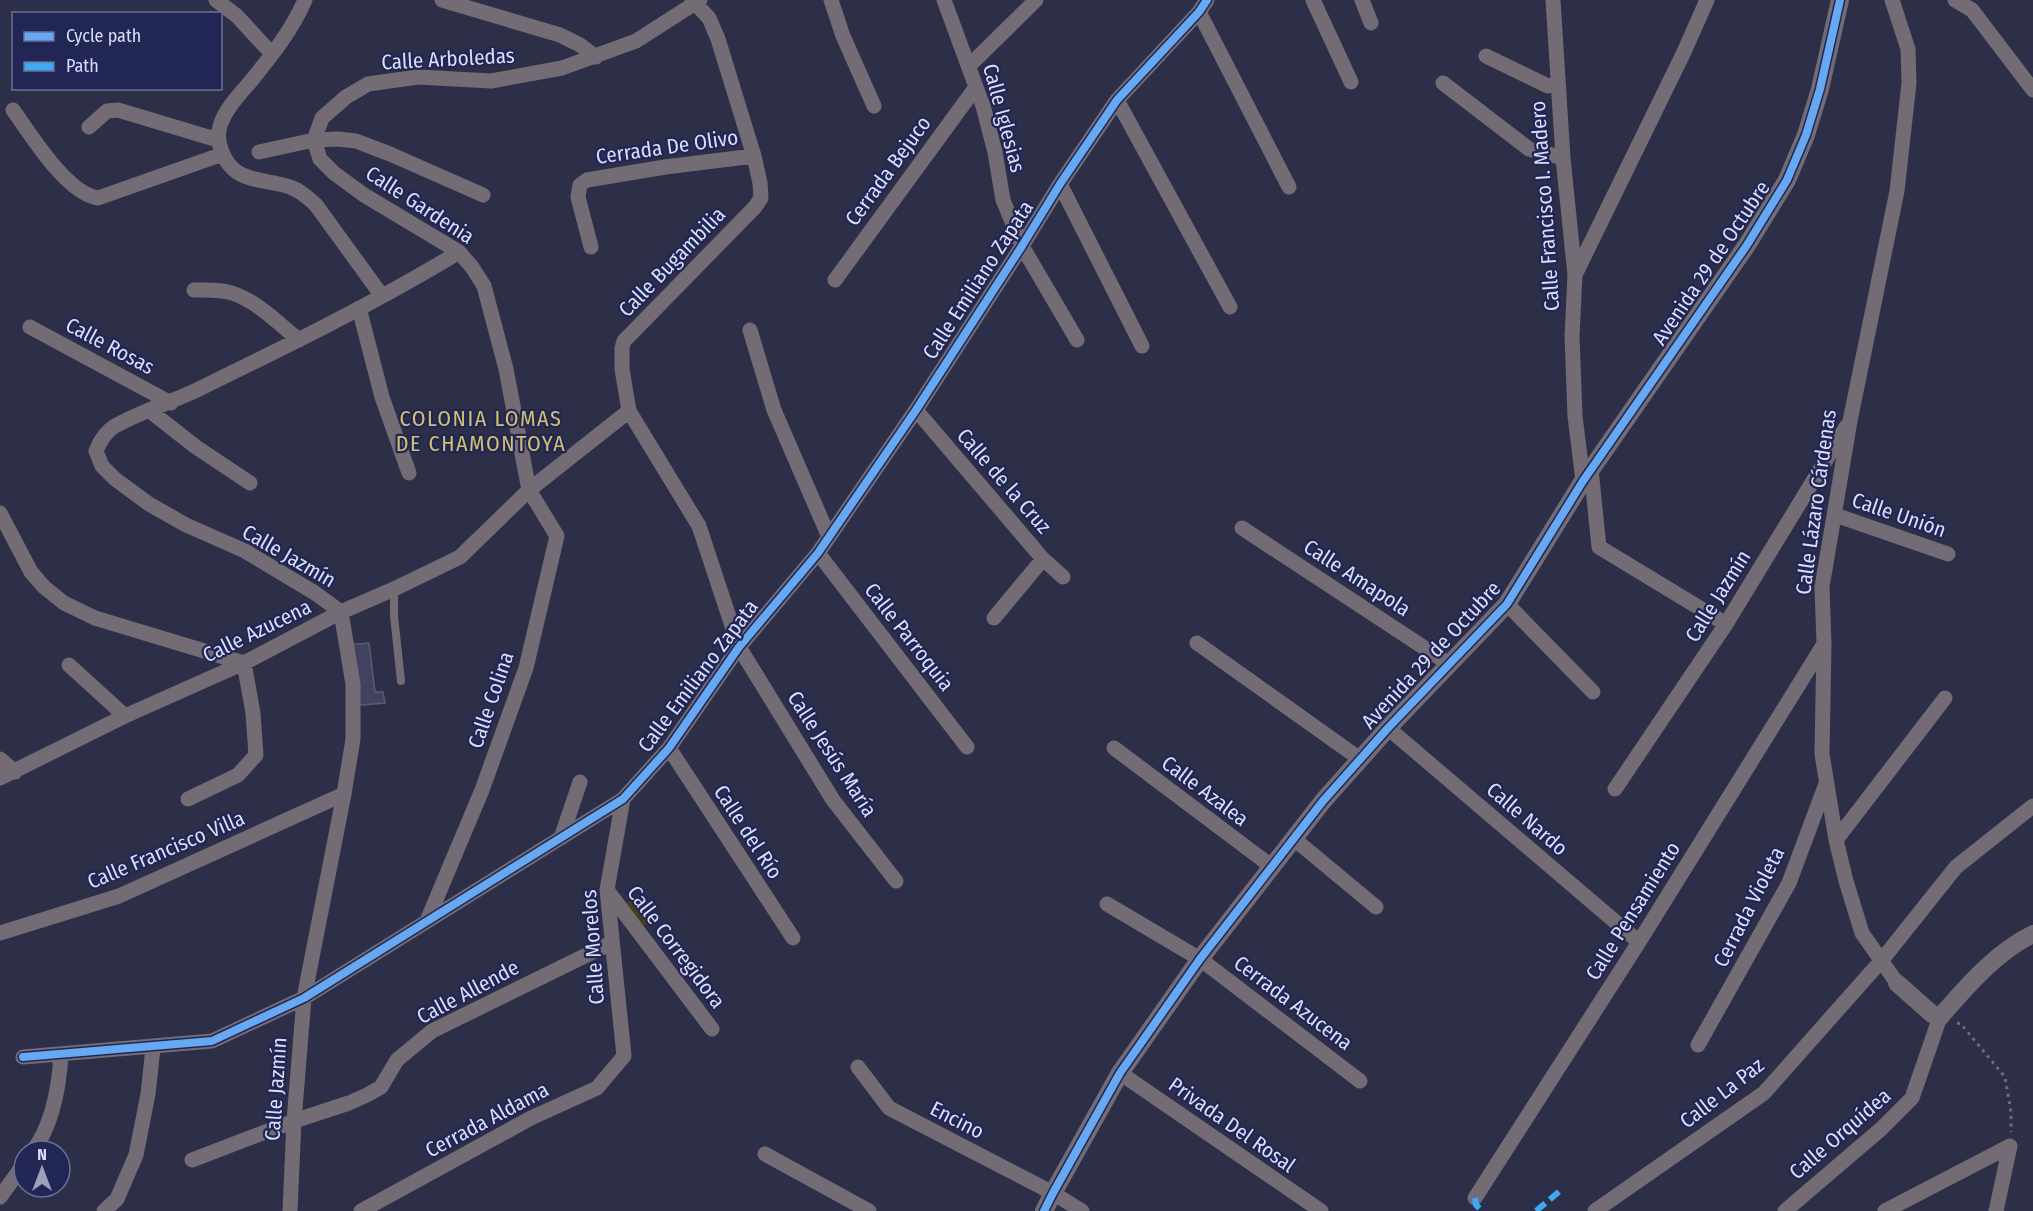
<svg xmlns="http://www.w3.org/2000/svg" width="2033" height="1211" viewBox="0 0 2033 1211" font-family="'Fira Sans Condensed',sans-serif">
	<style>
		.green { fill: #4a3f14 }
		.building { fill: #414261; stroke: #585c71; stroke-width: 1.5 }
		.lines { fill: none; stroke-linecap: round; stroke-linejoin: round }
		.path { stroke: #6f6c78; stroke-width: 3; stroke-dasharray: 3 4.5; stroke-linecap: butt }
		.service { stroke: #736c75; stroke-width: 8 }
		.minor { stroke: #736c75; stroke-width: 15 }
		.tertiary { stroke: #736c75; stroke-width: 18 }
		.quiet { stroke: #3fa9f5; stroke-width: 6; stroke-dasharray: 12 6; stroke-linecap: butt }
		.cycleway-casing { stroke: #212654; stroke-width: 11 }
		.cycleway { stroke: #66a8f1; stroke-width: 8 }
		.labels { text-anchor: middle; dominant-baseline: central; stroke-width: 4.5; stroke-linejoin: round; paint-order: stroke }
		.street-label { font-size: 21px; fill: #d8defc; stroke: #212654 }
		.neighbourhood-label { font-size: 22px; letter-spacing: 1.5px; fill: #d3bf71; stroke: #212654 }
	</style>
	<rect width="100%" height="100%" fill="#2d2f48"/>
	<path class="green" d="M639,895l14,24 -13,10 -16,-24z"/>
	<path class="building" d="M369,643l6,49h8l2,11 -34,3 -6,-61z"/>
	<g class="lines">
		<path class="path" d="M1957,1023l4,1 44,53 6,35v20"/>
		<path class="service" d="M394,589v27l7,65"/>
		<path class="minor" d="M216,0l21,16 35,38
			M305,0c-13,30 -33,55 -54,81 -11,13 -26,28 -31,45 -5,15 4,37 17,46 15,10 36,9 53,15 10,3 18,11 26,18l66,91
			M442,0l118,35 20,10 16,12
			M692,0l17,18 9,21 36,117 6,27 1,15 -6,9 -131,134 -2,7v21l7,42 70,115 40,121 94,153 63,81
			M831,0l12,36 31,70
			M944,0l39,106 12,46 8,48 19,46 55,94
			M1313,0l38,82
			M1362,0l9,23
			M1553,0l10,158 12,117 -3,61 3,80 8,65
			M1892,0l16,49 1,34 -12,108 -47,230 -28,166 2,57 -2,110 14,86 10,41 16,52 35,50
			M1955,0l17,10 61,80
			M1199,12l90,175
			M1486,56l62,30 10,-2
			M969,66l67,-66
			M1443,83l86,66 34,9
			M1117,100l113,207
			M13,110c19,26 53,83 85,88l125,-44
			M89,127l18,-16 11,-1 100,30
			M259,152l55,-12 24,-1 18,2 34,13 93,41
			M1060,184l82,162
			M591,247l-13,-50 2,-12 7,-5 78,-13 89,-11
			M1575,275l109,-223 23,-52
			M835,280l141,-193
			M194,290c13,0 26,-1 38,3 25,8 47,31 67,47
			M359,308l23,89 27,76
			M30,327l141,76
			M750,330l24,80 55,127
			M916,410l127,149 20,18
			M150,411l46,36 54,36
			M1591,469l8,78 127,77
			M0,513l31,59 13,15 20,16 31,15 149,45 9,50 3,42 -18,20 -50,24
			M1835,515l113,39
			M1242,528l207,136
			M818,553l149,194
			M1507,604l86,88
			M994,618l49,-59
			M1197,643l163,116
			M69,665l56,51
			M1388,728l251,214
			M669,748l124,190
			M1114,748l157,118
			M0,759l15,13
			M0,778l125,-62 119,-53 97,-51 53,-23 66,-32 69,-67 100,-79
			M1615,789l111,-165 120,-197
			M561,838l19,-56
			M1293,838l83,69
			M1836,840l109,-142
			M607,890l105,139
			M1107,904l93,55 160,122
			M427,921l55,-131 44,-122 31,-132 -28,-46 -23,-121 -22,-83 -12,-19 -13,-15 -95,-57 -30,-22 -14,-14 -6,-19 8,-22 24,-21 22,-13 50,-7 73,4 71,-13 74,-27 64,-41
			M0,933l119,-37 225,-102
			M1698,1045l91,-162 37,-99
			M23,1057l189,-16 92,-43 319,-199 46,-51 70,-101 79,-94 98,-143 106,-164 38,-62 57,-84 82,-88 8,-12
			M858,1067l31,41 164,85 29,18
			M1120,1073l201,138
			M33,1151c20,-27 26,-63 28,-96
			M765,1154l104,57
			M192,1160l102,-39 55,-18 18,-8 14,-8 16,-27 35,-29 179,-88
			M0,1197l24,-33
			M1475,1198l164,-256 185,-298
			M104,1211l13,-12 19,-44 12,-61 5,-46
			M290,1211l4,-90 10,-123 40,-204 9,-55v-55l-12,-72 -26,-19 -70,-42 -59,-26 -37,-21 -34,-25 -13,-13 -6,-15c4,-10 9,-19 19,-25 27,-15 57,-24 84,-37 88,-43 176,-86 260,-137
			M361,1211l170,-93 66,-30 27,-32 -17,-166 16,-91
			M1595,1211l169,-118 117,-132 75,-94 77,-61
			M1785,1211l96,-82 31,-31 28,-81
			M1885,1211l125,-65
			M1996,1211l14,-65"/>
		<path class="tertiary" d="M1897,983l35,31 8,3c27,-31 56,-65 93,-83
			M1044,1211l9,-18 67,-120 80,-114 123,-158 65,-73 119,-124 76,-123 164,-236 40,-65 19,-45 14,-46 20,-89"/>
		<path class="quiet" d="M1475,1198l1,7 6,6
			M1536,1211l25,-21"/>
		<defs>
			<path id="cycleway" d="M23,1057l189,-16 92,-43 319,-199 46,-51 70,-101 79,-94 98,-143 106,-164 38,-62 57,-84 82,-88 8,-12
				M1044,1211l9,-18 67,-120 80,-114 123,-158 65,-73 119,-124 76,-123 164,-236 40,-65 19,-45 14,-46 20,-89"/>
		</defs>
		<use href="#cycleway" class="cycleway-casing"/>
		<use href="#cycleway" class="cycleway"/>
	</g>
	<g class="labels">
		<g class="street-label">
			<text transform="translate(448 59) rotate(-3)">Calle Arboledas</text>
			<text transform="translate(1004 118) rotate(75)">Calle Iglesias</text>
			<text transform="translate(667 147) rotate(-8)">Cerrada De Olivo</text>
			<text transform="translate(888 171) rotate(-54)">Cerrada Bejuco</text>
			<text transform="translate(420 205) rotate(33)">Calle Gardenia</text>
			<text transform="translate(1545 206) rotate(-94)">Calle Francisco I. Madero</text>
			<text transform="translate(672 262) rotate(-46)">Calle Bugambilia</text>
			<text transform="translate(1711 263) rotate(-56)">Avenida 29 de Octubre</text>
			<text transform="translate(978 280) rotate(-57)">Calle Emiliano Zapata</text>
			<text transform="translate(110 346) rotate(28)">Calle Rosas</text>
			<text transform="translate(1004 481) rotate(49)">Calle de la Cruz</text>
			<text transform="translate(1816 502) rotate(-82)">Calle Lázaro Cárdenas</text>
			<text transform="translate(1899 515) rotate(19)">Calle Unión</text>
			<text transform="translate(289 556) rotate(30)">Calle Jazmín</text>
			<text transform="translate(1357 578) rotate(33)">Calle Amapola</text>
			<text transform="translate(1718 596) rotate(-58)">Calle Jazmín</text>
			<text transform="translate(257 631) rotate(-26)">Calle Azucena</text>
			<text transform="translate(909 637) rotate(52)">Calle Parroquia</text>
			<text transform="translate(1431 655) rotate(-47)">Avenida 29 de Octubre</text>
			<text transform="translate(698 676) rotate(-53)">Calle Emiliano Zapata</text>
			<text transform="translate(491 700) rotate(-71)">Calle Colina</text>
			<text transform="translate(832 754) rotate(57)">Calle Jesús María</text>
			<text transform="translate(1205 791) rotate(37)">Calle Azalea</text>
			<text transform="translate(1527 819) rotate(41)">Calle Nardo</text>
			<text transform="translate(748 832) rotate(57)">Calle del Río</text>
			<text transform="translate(166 850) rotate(-23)">Calle Francisco Villa</text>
			<text transform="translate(1749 907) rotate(-63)">Cerrada Violeta</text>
			<text transform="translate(1633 911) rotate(-58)">Calle Pensamiento</text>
			<text transform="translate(593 947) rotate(-94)">Calle Morelos</text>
			<text transform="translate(676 947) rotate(53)">Calle Corregidora</text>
			<text transform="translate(468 992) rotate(-28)">Calle Allende</text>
			<text transform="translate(1293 1003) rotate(37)">Cerrada Azucena</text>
			<text transform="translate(276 1089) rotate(-86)">Calle Jazmín</text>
			<text transform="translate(1722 1093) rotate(-38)">Calle La Paz</text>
			<text transform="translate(487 1120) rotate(-28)">Cerrada Aldama</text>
			<text transform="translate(957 1120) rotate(27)">Encino</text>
			<text transform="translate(1232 1125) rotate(35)">Privada Del Rosal</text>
			<text transform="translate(1840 1134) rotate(-41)">Calle Orquídea</text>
		</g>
		<g class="neighbourhood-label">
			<text x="481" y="418">COLONIA LOMAS<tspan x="481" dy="25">DE CHAMONTOYA</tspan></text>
		</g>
	</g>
	<rect x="12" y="12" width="210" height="78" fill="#212654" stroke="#6a7097" stroke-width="1.5"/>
	<rect x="24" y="32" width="30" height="9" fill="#66a8f1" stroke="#6a7097" stroke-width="1.5"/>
	<text x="66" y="42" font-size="18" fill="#d8defc">Cycle path</text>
	<rect x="24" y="62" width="30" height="9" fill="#3fa9f5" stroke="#6a7097" stroke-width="1.5"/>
	<text x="66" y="72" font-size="18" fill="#d8defc">Path</text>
	<g transform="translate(42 1169)"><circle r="28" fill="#212654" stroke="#6a7097" stroke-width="1.5"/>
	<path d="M0-4.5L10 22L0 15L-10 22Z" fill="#9ca1bd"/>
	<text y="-9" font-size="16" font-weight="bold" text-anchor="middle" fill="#d8defc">N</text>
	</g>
</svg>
